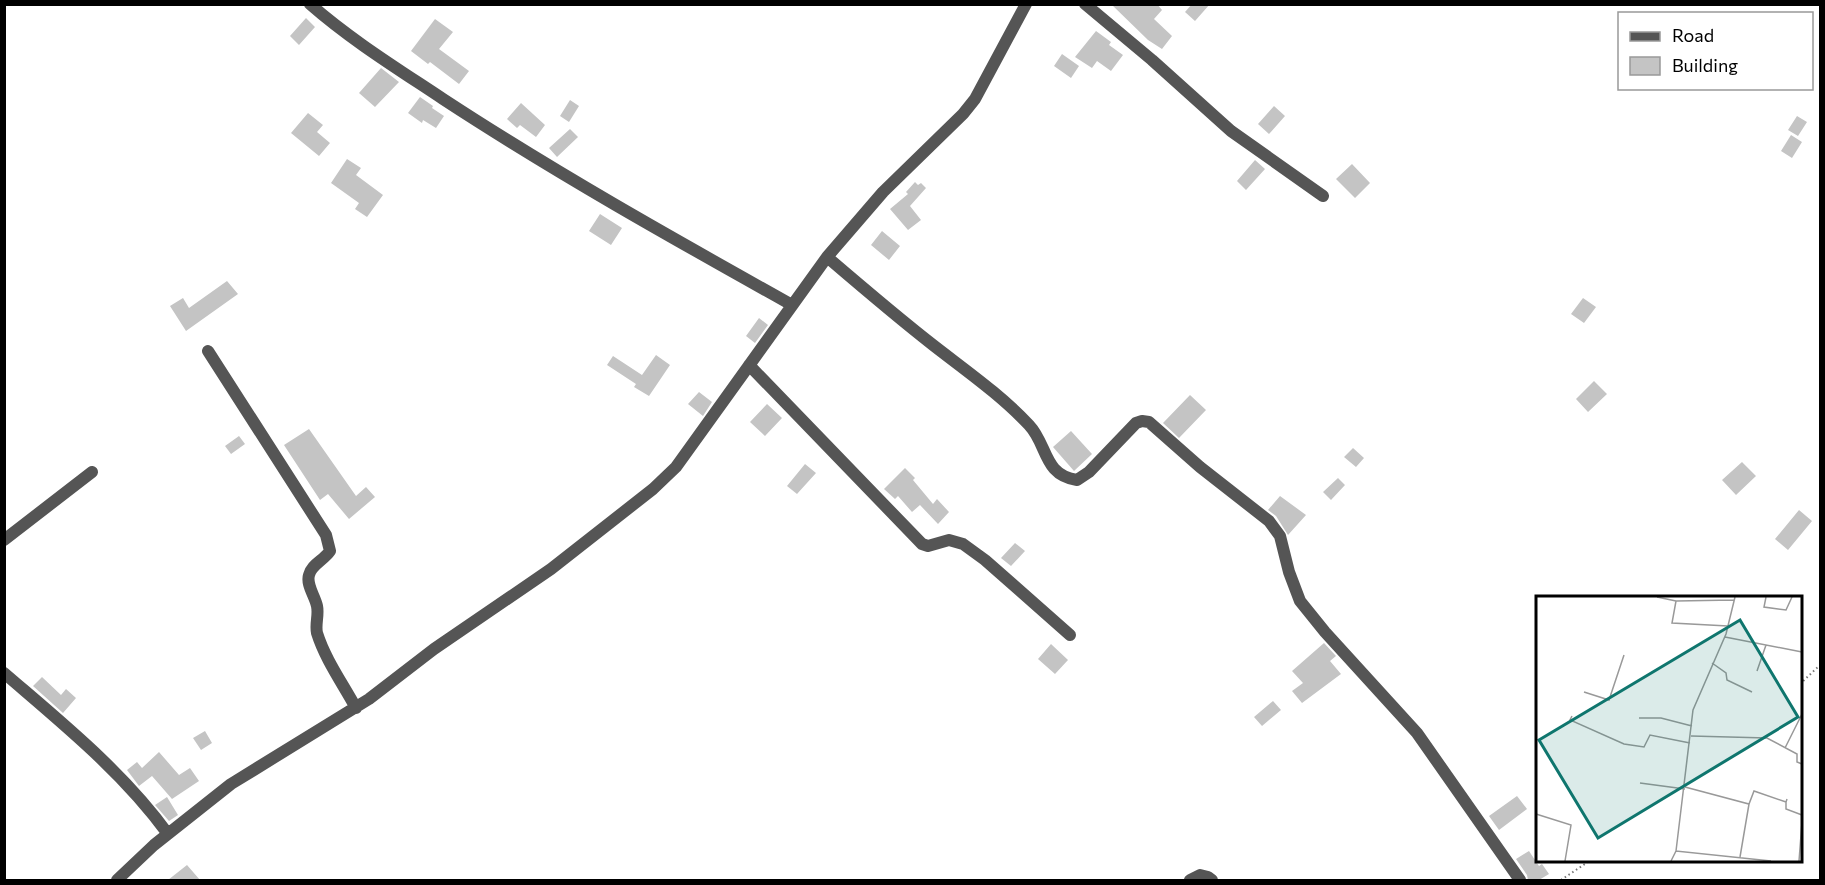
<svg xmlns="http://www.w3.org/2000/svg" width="1825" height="885" viewBox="0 0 1825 885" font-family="Commissioner,sans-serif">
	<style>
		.building { fill: #c4c4c4 }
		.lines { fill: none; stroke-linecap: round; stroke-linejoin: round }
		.path { stroke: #777; stroke-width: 2; stroke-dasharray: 1.5 3; stroke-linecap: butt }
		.minor { stroke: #555; stroke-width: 12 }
		.inset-road { fill: none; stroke: #999; stroke-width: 1.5 }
		.view { fill: #0f766e; fill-opacity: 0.15; stroke: #0f766e; stroke-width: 3 }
		.inset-edge { fill: none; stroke: #000; stroke-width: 3 }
	</style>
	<rect width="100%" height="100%" fill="#fff"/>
	<path class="building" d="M1111,4h46l5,6 -8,9 18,17 -10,13 -14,-9z
		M1192,4h18l-15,17 -10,-9z
		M306,18l9,9 -16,18 -9,-9z
		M435,19l18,13 -14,17 30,22 -10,13 -29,-22 -2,2 -17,-13z
		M1096,31l15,11 -2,3 14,10 -12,16 -14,-10 -5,7 -17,-11z
		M1062,54l17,12 -8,12 -17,-12z
		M381,68l18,14 -24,25 -16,-14z
		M420,97l13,9 -1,2 12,8 -8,12 -13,-8 -1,3 -14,-10z
		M570,100l9,6 -10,16 -9,-6z
		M521,103l24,22 -9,12 -16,-12 -3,3 -10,-9z
		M1274,106l11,10 -16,18 -11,-10z
		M308,113l15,12 -6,7 13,11 -11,13 -28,-23z
		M1797,116l10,6 -9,14 -10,-6z
		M570,129l8,8 -21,20 -8,-9z
		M1791,135l11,7 -10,16 -11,-7z
		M347,159l14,9 -5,7 27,20 -16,22 -12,-8 4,-6 -28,-20z
		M1255,160l10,9 -19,21 -9,-9z
		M1352,164l18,19 -15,15 -19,-19z
		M915,182l3,3 3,-2 5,5 -16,18 11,14 -13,10 -18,-21 18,-15 -2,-2z
		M600,214l22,14 -11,17 -22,-14z
		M882,231l18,15 -11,14 -18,-15z
		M227,281l11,13 -52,37 -16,-25 13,-8 6,10z
		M1583,298l13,9 -12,16 -13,-9z
		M759,318l9,7 -13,18 -9,-7z
		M656,355l14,10 -21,31 -15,-9 2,-3 -29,-19 6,-9 29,19z
		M1594,381l13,13 -19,18 -12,-13z
		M699,392l13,10 -9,14 -15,-12z
		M1190,395l16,15 -27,28 -16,-15z
		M767,404l15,14 -17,18 -15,-14z
		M309,429l47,67 10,-9 9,10 -26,22 -21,-25 -8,6 -36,-55z
		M1071,431l21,23 -18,17 -21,-24z
		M239,436l6,8 -14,10 -6,-8z
		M1353,448l11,10 -8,9 -12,-10z
		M1742,462l14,14 -20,19 -14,-15z
		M805,464l11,9 -19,21 -10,-8z
		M905,468l10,10 -2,2 20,24 4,-5 12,13 -11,12 -18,-19 -8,7 -14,-16 -3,3 -11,-10z
		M1338,478l7,7 -14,15 -8,-8z
		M1280,496l26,19 -18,20 -12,-19 -8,-6z
		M1799,510l13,11 -24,29 -13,-11z
		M1015,543l10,8 -14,15 -10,-8z
		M1324,643l12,13 -6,5 11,13 -39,29 -10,-12 11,-8 -11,-12z
		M1051,644l17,16 -13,14 -17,-15z
		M42,677l19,18 5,-6 10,9 -13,15 -30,-27z
		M1273,701l8,9 -19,16 -8,-9z
		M205,731l7,12 -11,7 -8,-12z
		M159,752l20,23 11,-7 9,13 -27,18 -20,-23 -13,10 -12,-16 10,-8 5,6z
		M1517,796l10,13 -28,21 -10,-14z
		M167,797l11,18 -9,6 -14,-16z
		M1529,851l10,15 3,-2 7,10 -10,6h-11l-1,-5 -11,-16z
		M187,865l13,15h-32z"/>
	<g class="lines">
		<path class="path" d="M1800,684l20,-19
			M1561,880l30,-20"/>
		<path class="minor" d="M310,4c41,36 88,65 133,95 113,74 231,140 349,206
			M1085,4l67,56 79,71 92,65
			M827,257c35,30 70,60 106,88 32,25 68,50 96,80 19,20 14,50 48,55l12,-8 47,-49 6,-2 7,1 51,45 69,54 11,15 9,36 11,29 25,31 92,101 103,147
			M208,351l118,184 4,16c-6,9 -19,14 -21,24 -3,10 6,21 8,31 2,9 -2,18 0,27 8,26 26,51 39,75
			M749,365l173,179 6,2 21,-6 14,4 22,16 85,75
			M4,540l88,-68
			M4,673c58,50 119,99 164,161
			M117,880l37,-35 77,-61 138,-85 65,-50 117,-80 102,-80 23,-22 151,-210 56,-65 80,-78 12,-15 51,-95
			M1190,880l10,-5 8,2 4,3"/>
	</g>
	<g transform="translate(1536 596)">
		<rect width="266" height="266" fill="#fff"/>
		<path class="inset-road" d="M121,1l19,4 58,-1M230,1l-2,10 22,3 6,-13M140,5l-4,22 56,3M189,41l77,15M176,67l14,10 1,7 25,12M221,75l9,-26M48,96l25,8 15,-45M36,120l-2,4 54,24 20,3 6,-12 40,8M103,122h22l31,8M155,140l76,2 30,16v8l5,2M249,152l17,-34M104,187l45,6M149,191l64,17 5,-13 32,11 1,-3M250,206v7l16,6M0,218l35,11 -6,36M140,255l17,-141 33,-76 9,-37M204,261l9,-53M135,265l5,-10 95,10M263,265l3,-39"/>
		<path class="view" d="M204,24l58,97 -200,121 -59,-98z"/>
		<rect width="266" height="266" class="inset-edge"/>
	</g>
	<rect width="1825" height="885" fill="none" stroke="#000000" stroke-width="12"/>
	<rect x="1618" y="12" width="195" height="78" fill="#ffffff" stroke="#999999" stroke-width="1.5"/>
	<rect x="1630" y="32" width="30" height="9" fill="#555555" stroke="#999999" stroke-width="1.5"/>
	<text x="1672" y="42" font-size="18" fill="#000000">Road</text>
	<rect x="1630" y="57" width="30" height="18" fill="#c4c4c4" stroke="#999999" stroke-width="1.5"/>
	<text x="1672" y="72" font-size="18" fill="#000000">Building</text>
</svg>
